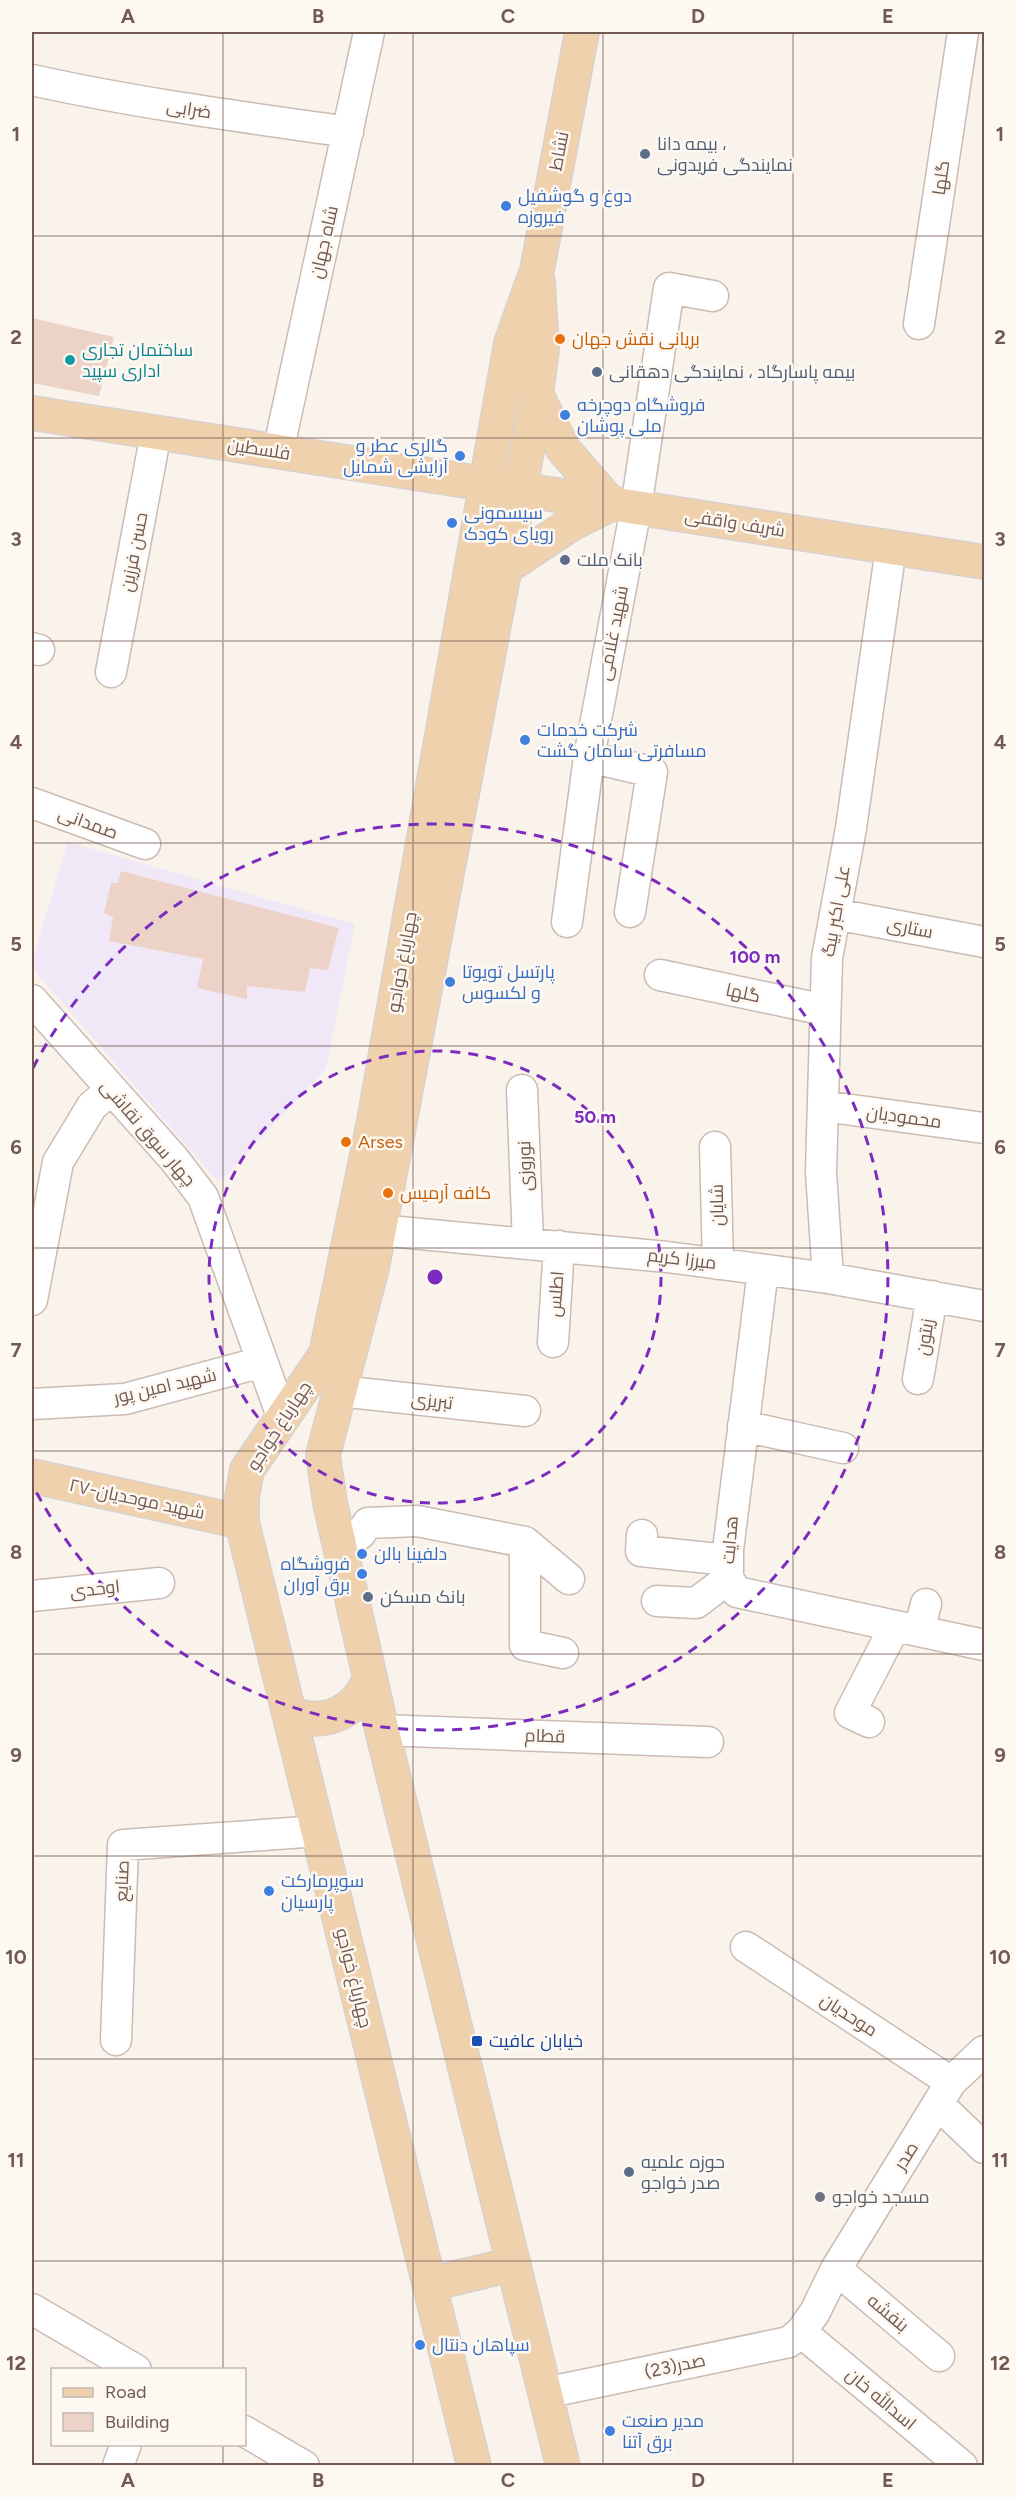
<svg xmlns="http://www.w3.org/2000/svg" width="1016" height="2497" viewBox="0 0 1016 2497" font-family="Figtree,Cairo,sans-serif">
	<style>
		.education { fill: #f0e8f7 }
		.building { fill: #ecd2c7 }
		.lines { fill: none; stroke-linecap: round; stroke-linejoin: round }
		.minor-casing { stroke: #ccbbb2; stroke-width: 33 }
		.major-casing { stroke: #d8d1ce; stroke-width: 36 }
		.minor { stroke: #fff; stroke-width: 30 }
		.major { stroke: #f0d1ad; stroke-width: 33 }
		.grid { fill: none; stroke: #735a51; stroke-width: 1.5; stroke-opacity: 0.55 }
		.ring { fill: none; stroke: #7b2cbf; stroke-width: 3; stroke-dasharray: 10 8 }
		.service-dot { fill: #5c6f8a; stroke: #fdf8f2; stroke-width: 2 }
		.shop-dot { fill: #3f7fe0; stroke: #fdf8f2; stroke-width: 2 }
		.food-dot { fill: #e8710a; stroke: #fdf8f2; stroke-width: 2 }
		.culture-dot { fill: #0f9aa8; stroke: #fdf8f2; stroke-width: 2 }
		.transit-dot { fill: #1a4fb4; stroke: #fdf8f2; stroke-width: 2 }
		.worship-dot { fill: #6b7280; stroke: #fdf8f2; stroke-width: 2 }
		.labels { text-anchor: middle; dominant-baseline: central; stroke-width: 5; stroke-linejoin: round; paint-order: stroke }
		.street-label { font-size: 18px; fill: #735a51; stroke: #fdf8f2 }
		.service-label { font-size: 18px; fill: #4e5e75; stroke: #fdf8f2; text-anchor: start }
		.shop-label { font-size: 18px; fill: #366cbe; stroke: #fdf8f2; text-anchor: start }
		.food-label { font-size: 18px; fill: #c56008; stroke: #fdf8f2; text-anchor: start }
		.culture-label { font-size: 18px; fill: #0d838f; stroke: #fdf8f2; text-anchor: start }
		.transit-label { font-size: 18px; fill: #164399; stroke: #fdf8f2; text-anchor: start }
		.worship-label { font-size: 18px; fill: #5b616d; stroke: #fdf8f2; text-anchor: start }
		.centre { fill: #7b2cbf; stroke: #fdf8f2; stroke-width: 3 }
		.ring-label { font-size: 18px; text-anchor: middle; font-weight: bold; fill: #7b2cbf; stroke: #fdf8f2; stroke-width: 5; stroke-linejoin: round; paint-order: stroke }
		.neatline { fill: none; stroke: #735a51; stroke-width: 2 }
		.grid-label { font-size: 20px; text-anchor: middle; font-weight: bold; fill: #735a51 }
	</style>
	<rect width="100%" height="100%" fill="#faf3ec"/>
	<path class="education" d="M68,842l287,82 -29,145 -107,114 -187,-215v-7z"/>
	<path class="building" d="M32,318l82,19 -15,59 -67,-13z
		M121,871l218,57 -11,42 -18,-2 -5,24 -58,-6v13l-50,-11 6,-29 -94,-18 4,-24 -9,-4 7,-30h7z"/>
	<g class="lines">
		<defs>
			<path id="minor" d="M32,80c104,23 210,37 316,52
				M919,324l44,-292
				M278,452l91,-420
				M32,648l7,2
				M111,672l45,-239
				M589,757l63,15 -22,140
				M32,803l113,41
				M835,914l149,28
				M567,922l22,-165 47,-249 33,-220 44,8
				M660,975l165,35
				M32,1000l142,159 29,38 80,222
				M522,1090l6,153
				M823,1106l161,22
				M715,1147l3,117
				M378,1230l289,27 161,21 156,28
				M763,1270l-35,280v29l9,13 247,53
				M828,1278l-7,-106 6,-214 24,-130 40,-280
				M32,1300l26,-138 34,-56 19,-16
				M553,1342l6,-96
				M918,1379l14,-83
				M339,1391l186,20
				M32,1404l93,-5 137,-37
				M743,1426l100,22
				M642,1535l-1,16 87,9
				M337,1536l23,-2 8,-11 49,-2 108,21
				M32,1596l127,-13
				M657,1601l39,2 32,-24
				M919,1631l7,-27
				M563,1653l-38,-8v-103l44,37
				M869,1722l-19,-9 45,-87
				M382,1730l326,12
				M746,1947l205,135
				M116,2040l7,-195 195,-14
				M938,2104l46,44
				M836,2269l103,87
				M32,2309l104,61
				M801,2332l161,134
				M545,2393l244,-51 12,-10 14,-20 21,-43 115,-187 33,-31
				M244,2431l60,35
				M118,2466l8,-22"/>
			<path id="major" d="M538,283l4,66 -10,76 -160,843 -49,187 7,48 52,227 181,736
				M32,413l952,149
				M505,568l66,-44 40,-20 -48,-55 -26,-53
				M32,1476l210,46
				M289,1712c34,17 68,0 81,-34
				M430,2284l84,-20
				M474,2466l-232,-944v-25l5,-27 79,-116 48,-233 137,-778 26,-73 45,-238"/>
		</defs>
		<use href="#minor" class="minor-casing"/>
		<use href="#major" class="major-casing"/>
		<use href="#minor" class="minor"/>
		<use href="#major" class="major"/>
	</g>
	<path class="grid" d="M223,32v2338M413,32v2434M603,32v2434M793,32v2434M32,236h952M32,438h952M32,641h952M32,843h952M32,1046h952M32,1248h952M32,1451h952M32,1654h952M32,1856h952M32,2059h952M32,2261h952M223,2444v22"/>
	<g class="ring">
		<circle cx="435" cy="1277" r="226"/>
		<path d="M33 1068A453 453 0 1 1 33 1486"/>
	</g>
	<g class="service-dot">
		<circle cx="645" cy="154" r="6"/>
		<circle cx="597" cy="372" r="6"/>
		<circle cx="565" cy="560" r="6"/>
		<circle cx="368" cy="1597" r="6"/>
		<circle cx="629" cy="2172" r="6"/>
	</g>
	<g class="shop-dot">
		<circle cx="506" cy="206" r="6"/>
		<circle cx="565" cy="415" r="6"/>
		<circle cx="460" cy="456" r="6"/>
		<circle cx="452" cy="523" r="6"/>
		<circle cx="525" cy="740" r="6"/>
		<circle cx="450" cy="982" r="6"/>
		<circle cx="362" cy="1554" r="6"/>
		<circle cx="362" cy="1574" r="6"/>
		<circle cx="269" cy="1891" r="6"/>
		<circle cx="420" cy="2345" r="6"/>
		<circle cx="610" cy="2431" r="6"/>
	</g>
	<g class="food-dot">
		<circle cx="560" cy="339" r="6"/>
		<circle cx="346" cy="1142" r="6"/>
		<circle cx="388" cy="1193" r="6"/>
	</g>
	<circle class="culture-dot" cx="70" cy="360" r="6"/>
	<rect class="transit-dot" x="471" y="2035" width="12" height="12" rx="3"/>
	<circle class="worship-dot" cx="820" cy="2197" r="6"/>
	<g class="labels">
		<g class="street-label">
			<text transform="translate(189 109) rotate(9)">ضرابی</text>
			<text transform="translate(559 151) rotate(-79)">نشاط</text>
			<text transform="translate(941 178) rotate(-82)">گلها</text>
			<text transform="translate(324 242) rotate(-77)">شاه جهان</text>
			<text transform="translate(259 449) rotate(9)">فلسطین</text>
			<text transform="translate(735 523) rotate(9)">شریف واقفی</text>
			<text transform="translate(134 552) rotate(-79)">حسن فرزین</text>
			<text transform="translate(613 633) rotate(-79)">شهید غلامی</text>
			<text transform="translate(88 823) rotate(20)">صمدانی</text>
			<text transform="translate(836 911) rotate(-80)">علی اکبر بیگ</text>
			<text transform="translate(910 928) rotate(11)">ستاری</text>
			<text transform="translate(402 962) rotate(-80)">چهارباغ خواجو</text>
			<text transform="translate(743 993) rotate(12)">گلها</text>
			<text transform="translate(904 1117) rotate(8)">محمودیان</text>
			<text transform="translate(148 1133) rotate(49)">چهار سوق نقاشی</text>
			<text transform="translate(525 1166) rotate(-92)">نوروزی</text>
			<text transform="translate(717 1205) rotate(-91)">شایان</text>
			<text transform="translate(682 1259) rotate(7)">میرزا کریم</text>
			<text transform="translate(556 1294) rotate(-86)">اطلس</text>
			<text transform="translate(925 1337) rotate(-81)">زیتون</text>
			<text transform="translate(165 1386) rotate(-13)">شهید امین پور</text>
			<text transform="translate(432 1401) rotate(6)">تبریزی</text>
			<text transform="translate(279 1426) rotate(-57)">چهارباغ خواجو</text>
			<text transform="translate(137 1499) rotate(12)">۲۷-شهید موحدیان</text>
			<text transform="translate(730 1540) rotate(-85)">هدایت</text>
			<text transform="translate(95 1589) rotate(-6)">اوحدی</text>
			<text transform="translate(545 1736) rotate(2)">قطام</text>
			<text transform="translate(122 1881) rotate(-88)">صنایع</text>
			<text transform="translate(354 1978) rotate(76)">چهارباغ خواجو</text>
			<text transform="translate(849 2015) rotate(33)">موحدیان</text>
			<text transform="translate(906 2156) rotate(-58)">صدر</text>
			<text transform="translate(888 2313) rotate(40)">بنفشه</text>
			<text transform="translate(675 2366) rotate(-12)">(23)صدر</text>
			<text transform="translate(881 2399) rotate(40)">اسدالله خان</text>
		</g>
		<g class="service-label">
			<text x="657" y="144">بیمه دانا ،<tspan x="657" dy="21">نمایندگی فریدونی</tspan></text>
			<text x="609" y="372">بیمه پاسارگاد ، نمایندگی دهقانی</text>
			<text x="577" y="560">بانک ملت</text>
			<text x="380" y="1597">بانک مسکن</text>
			<text x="641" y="2162">حوزه علمیه<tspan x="641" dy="21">صدر خواجو</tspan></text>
		</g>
		<g class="shop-label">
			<text x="518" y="196">دوغ و گوشفیل<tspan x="518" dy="21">فیروزه</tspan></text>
			<text x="577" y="405">فروشگاه دوچرخه<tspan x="577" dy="21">ملی پوشان</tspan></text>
			<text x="448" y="446" text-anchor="end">گالری عطر و<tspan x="448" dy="21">آرایشی شمایل</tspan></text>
			<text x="464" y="513">سیسمونی<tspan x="464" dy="21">رویای کودک</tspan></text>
			<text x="537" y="730">شرکت خدمات<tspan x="537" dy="21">مسافرتی سامان گشت</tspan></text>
			<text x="462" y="972">پارتسل تویوتا<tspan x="462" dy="21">و لکسوس</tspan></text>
			<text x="374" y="1554">دلفینا بالن</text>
			<text x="350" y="1564" text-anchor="end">فروشگاه<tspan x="350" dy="21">برق آوران</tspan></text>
			<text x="281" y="1881">سوپرمارکت<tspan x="281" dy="21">پارسیان</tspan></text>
			<text x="432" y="2345">سپاهان دنتال</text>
			<text x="622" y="2421">مدیر صنعت<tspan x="622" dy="21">برق آتنا</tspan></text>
		</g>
		<g class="food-label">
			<text x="572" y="339">بریانی نقش جهان</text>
			<text x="358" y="1142">Arses</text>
			<text x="400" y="1193">کافه آرمیس</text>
		</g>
		<g class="culture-label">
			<text x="82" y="350">ساختمان تجاری<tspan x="82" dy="21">اداری سپید</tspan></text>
		</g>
		<g class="transit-label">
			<text x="489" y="2041">خیابان عافیت</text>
		</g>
		<g class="worship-label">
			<text x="832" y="2197">مسجد خواجو</text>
		</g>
	</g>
	<circle cx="435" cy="1277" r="9" class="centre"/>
	<g class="ring-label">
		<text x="755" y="963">100 m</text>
		<text x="595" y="1123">50 m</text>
	</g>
	<rect width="1016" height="2497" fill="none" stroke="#fdf8f2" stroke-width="66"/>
	<rect x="51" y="2368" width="195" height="78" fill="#fdf8f2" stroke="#c6b9b2" stroke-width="1.5"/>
	<rect x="63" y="2388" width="30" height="9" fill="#f0d1ad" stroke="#c6b9b2" stroke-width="1.5"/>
	<text x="105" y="2398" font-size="18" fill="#735a51">Road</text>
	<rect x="63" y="2413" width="30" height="18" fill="#ecd2c7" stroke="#c6b9b2" stroke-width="1.5"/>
	<text x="105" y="2428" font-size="18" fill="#735a51">Building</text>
	<rect x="33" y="33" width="950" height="2431" class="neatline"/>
	<g class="grid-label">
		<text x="128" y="23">A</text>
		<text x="318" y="23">B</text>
		<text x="508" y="23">C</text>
		<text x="698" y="23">D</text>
		<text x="888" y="23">E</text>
		<text x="16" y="141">1</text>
		<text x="1000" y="141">1</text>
		<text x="16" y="344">2</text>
		<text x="1000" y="344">2</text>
		<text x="16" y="546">3</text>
		<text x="1000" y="546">3</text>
		<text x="16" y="749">4</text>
		<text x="1000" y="749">4</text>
		<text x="16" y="951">5</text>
		<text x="1000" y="951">5</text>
		<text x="16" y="1154">6</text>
		<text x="1000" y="1154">6</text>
		<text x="16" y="1357">7</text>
		<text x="1000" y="1357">7</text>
		<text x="16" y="1559">8</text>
		<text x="1000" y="1559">8</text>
		<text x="16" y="1762">9</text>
		<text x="1000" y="1762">9</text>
		<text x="16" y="1964">10</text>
		<text x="1000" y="1964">10</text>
		<text x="16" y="2167">11</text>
		<text x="1000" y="2167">11</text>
		<text x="16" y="2370">12</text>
		<text x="1000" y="2370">12</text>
		<text x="128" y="2487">A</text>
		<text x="318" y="2487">B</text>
		<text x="508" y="2487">C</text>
		<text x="698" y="2487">D</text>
		<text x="888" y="2487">E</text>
	</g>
</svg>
